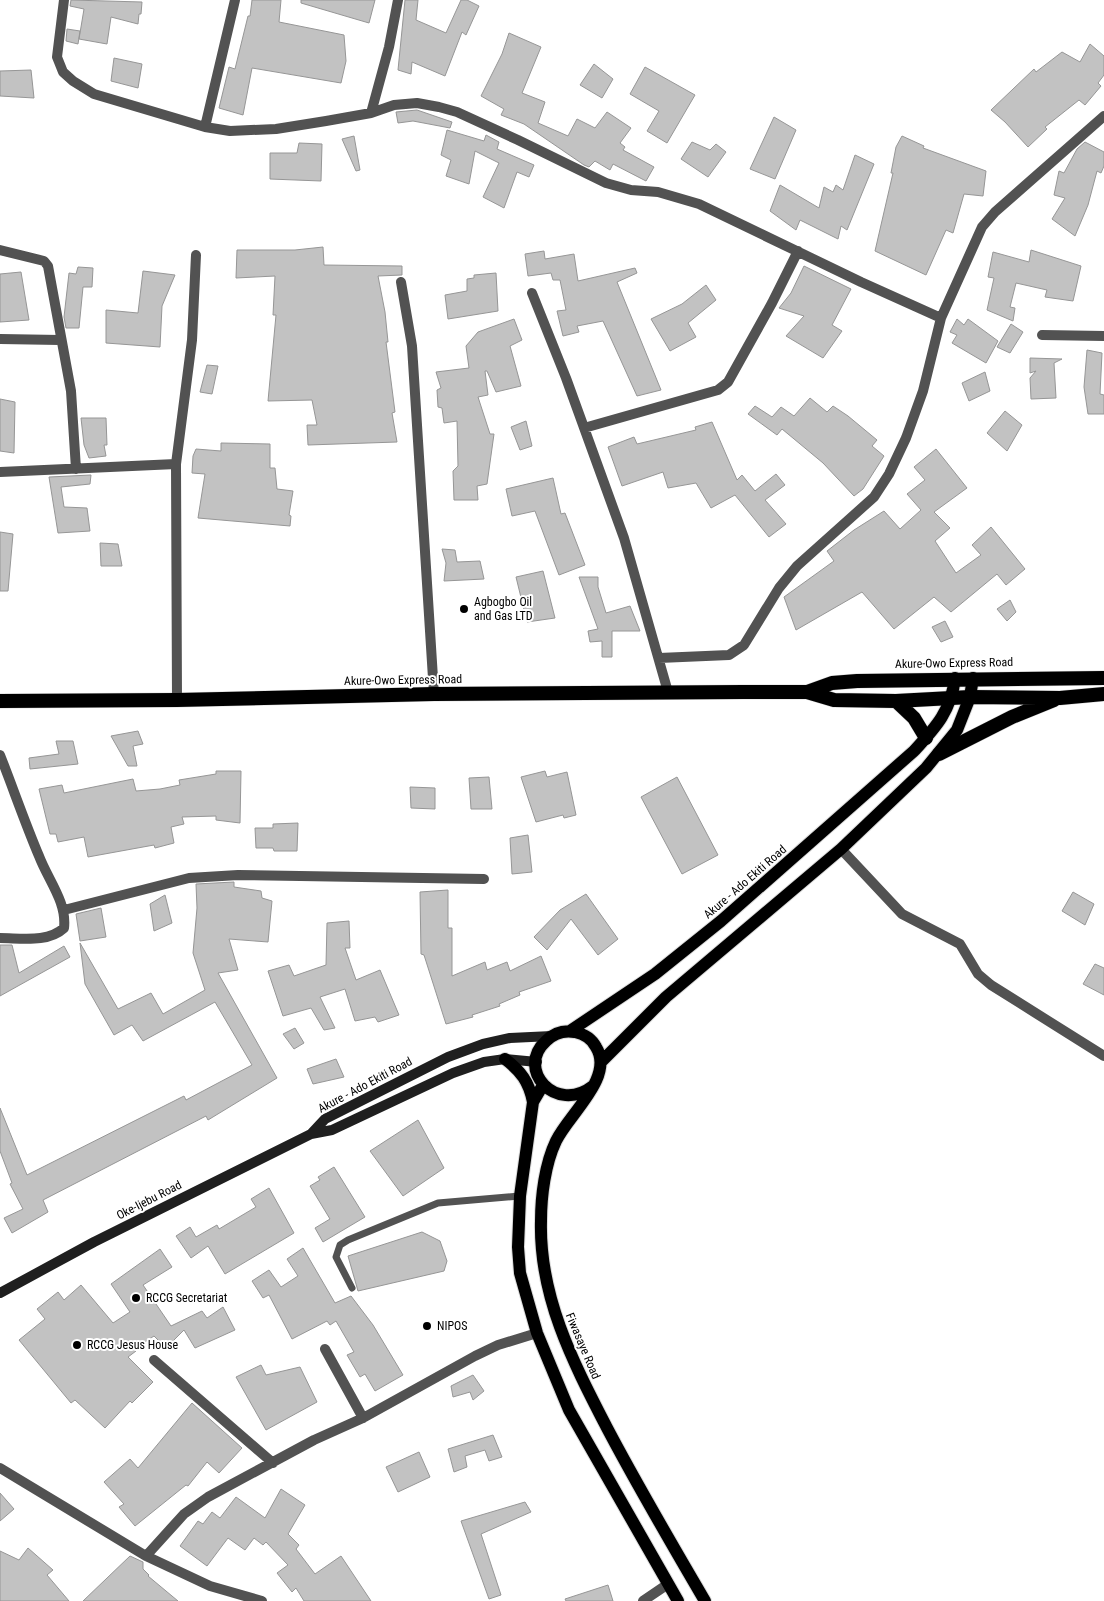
<svg xmlns="http://www.w3.org/2000/svg" width="1104" height="1601" viewBox="0 0 1104 1601" font-family="'Roboto Condensed',sans-serif">
	<style>
		.building { fill: #c2c2c2; stroke: #969696 }
		.lines { fill: none; stroke-linecap: round; stroke-linejoin: round }
		.primary-casing { stroke: #dbdbdb; stroke-width: 14 }
		.trunk-casing { stroke: #dbdbdb; stroke-width: 15 }
		.service { stroke: #525252; stroke-width: 7 }
		.minor { stroke: #525252; stroke-width: 10 }
		.secondary { stroke: #1f1f1f; stroke-width: 10 }
		.primary { stroke: #000; stroke-width: 12 }
		.trunk { stroke: #000; stroke-width: 14 }
		.poi-dot { fill: #000; stroke: #fff; stroke-width: 2 }
		.labels { text-anchor: middle; dominant-baseline: central; stroke-width: 4; stroke-linejoin: round; paint-order: stroke }
		.poi-label { font-size: 12px; fill: #000; stroke: #fff; text-anchor: start }
		.street-label { font-size: 12px; fill: #000; stroke: #fff }
	</style>
	<rect width="100%" height="100%" fill="#fff"/>
	<path class="building" d="M71,0l71,2 -1,12h-2l-1,10 -27,-7 -4,27 -28,-5 5,-30 -14,-3z
		M252,0h29l-2,22 65,13 2,26 -5,22 -89,-15 -9,47 -24,-7 10,-41 6,2 13,-53h2z
		M301,0h74l-6,23 -68,-20z
		M405,0h13l-2,20 30,13 15,-33h6l12,6 -13,29 -4,-3 -17,44 -33,-14 -1,12 -13,-4z
		M67,29l13,2 -2,13 -12,-3z
		M509,33l32,14 -19,46 23,9 -7,21 30,13 9,-17 18,9 12,-16 24,16 -11,15 5,4 -2,3 31,17 -8,14 -33,-17 -3,6 -15,-9 -6,6 -5,-2 -60,-41 -23,-9 3,-6 -23,-13 21,-42z
		M1090,44l14,12v19l-6,8 3,3 -16,19 -6,-5 -34,27 2,2 -19,18 -23,-25 -14,-12 43,-41 2,3 26,-20 18,10z
		M114,58l28,6 -4,24 -27,-7z
		M594,64l19,15 -11,19 -22,-13z
		M645,67l50,28 -28,48 -20,-12 12,-20 -29,-17z
		M31,70l3,28 -34,-2v-25z
		M417,110l35,12 -2,6 -37,-7 -15,2 -2,-11z
		M774,117l22,13 -21,49 -25,-10z
		M447,130l37,11 2,-6 13,7 -2,7 37,16 -5,12 -12,-5 -13,36 -21,-11 16,-34 -24,-12 -6,33 -23,-8 5,-16 -10,-5z
		M354,136l6,34 -4,1 -14,-32z
		M902,136l22,10 -1,2 63,23 -3,25 -19,-2 -11,39 -7,-3 -20,45 -51,-24 18,-78h-2l5,-26z
		M692,142l18,8 6,-6 10,8 -18,25 -27,-18z
		M1085,142l19,10v14l-3,7 -4,-2 -9,34 -13,31 -23,-17 13,-21 -11,-3 5,-24 5,2 13,-24z
		M299,143l23,1 -1,37 -51,-2v-26h27z
		M855,155l19,9 -27,66 -6,-4 -3,13 -38,-19 -4,10 -26,-19 10,-26 39,23 5,-21 9,5 3,-7 7,5z
		M323,247l1,18 78,1v9l-24,1 7,36 3,30h-2l9,70 -3,1 5,29 -89,3 -1,-20h10l-5,-25 -44,1 8,-86h-3l2,-39 -39,2 1,-28h58z
		M1031,250l50,16 -8,35 -28,-4 2,-7 -31,-7 -6,24 5,1 -2,13 -26,-11 7,-32 -6,-1 5,-25 36,10z
		M544,251l1,8 29,-5 4,27 57,-13 2,5 -20,9 44,108 -24,6 -34,-75 -26,5 2,6 -16,4 -6,-25 9,-1 -6,-30h-7l-2,-7 -23,3 -3,-22z
		M804,266l47,23 -19,36 10,6 -19,27 -37,-22 18,-20 -25,-8 12,-15z
		M78,267l15,1 -1,19h-9l-4,41h-13l-2,-11 5,-44 7,1z
		M143,271l32,4 -13,31 -2,41 -54,-4v-33l32,3z
		M21,272l8,48 -29,2v-48z
		M496,273l2,38 -50,8 -3,-24 22,-4v-12l7,-1v-3z
		M706,285l10,15 -28,23 8,14 -26,14 -19,-32 31,-15z
		M514,319l8,21 -12,6 11,40 -25,6 -9,-21h-2l3,24 -10,2 12,37h4l-7,50 -10,2 1,14h-24l-1,-29 5,-5 -1,-45 -13,2 -2,-15 -4,-1 -1,-17 4,-2 -5,-16 33,-4 -3,-22 12,-14z
		M957,319l7,6 4,-6 30,22 -12,22 -34,-20 5,-8 -7,-3z
		M1011,324l12,8 -13,21 -13,-6z
		M1087,350l15,3 -2,41 4,1v19h-16l-4,-27z
		M1030,358l32,1 -8,4 2,35 -25,1 -1,-21 6,-7 -6,2z
		M207,365l11,1 -6,28 -12,-2z
		M985,372l5,19 -21,10 -7,-18z
		M810,398l17,14 6,-6 15,10 29,24 -5,6 12,10 -21,33 -9,7 -31,-33 -41,-34 -5,6 -29,-21 7,-8 17,11 9,-10 13,9z
		M0,399l15,3 -1,51 -14,-2z
		M1005,411l17,14 -15,26 -20,-18z
		M81,418h25l1,27h-3l2,11 -17,2 -5,-13z
		M526,421l6,25 -12,4 -9,-23z
		M712,422l25,58 5,-5 13,16 21,-17 9,11 -20,15 21,24 -17,13 -34,-42 -24,13 -15,-25 -28,5 -5,-16 -41,14 -14,-39 26,-10 3,7 59,-14 -1,-3z
		M221,443l49,1v24h5l2,21 16,2 -4,24 2,1 -1,10 -92,-8 7,-44 -13,-1 1,-17 3,-7 25,2z
		M936,449l31,39 -33,24 16,16 -15,13 21,32 25,-18 -9,-10 19,-18 34,42 -19,16 -9,-11 -46,38 -17,-15 -40,32 -32,-37 -66,38 -12,-33 50,-36 -7,-10 27,-21 30,-19 16,18 21,-19 -14,-16 18,-14 -11,-13z
		M91,475l-1,9 -29,3 3,20 23,1 3,23 -32,2 -9,-56z
		M553,478l8,36 4,-1 20,52 -26,10 -24,-64 -23,5 -6,-27z
		M0,532l13,2 -5,57h-8z
		M100,543l18,1 4,22h-21z
		M442,549l13,1 2,12 23,-1 4,18 -40,2 2,-18z
		M543,571l12,47 -28,4 -11,-45z
		M579,577h19v10l8,26 24,-7 10,25h-28v26h-10v-16l-12,1 -2,-11 10,-2z
		M1010,600l6,12 -9,9 -10,-12z
		M945,621l8,16 -12,5 -9,-15z
		M138,731l5,13 -10,2 4,20h-9l-17,-30z
		M56,741h17l5,23 -48,5 -1,-11 30,-4z
		M216,771h25l-1,52 -24,-3v-4l-34,1 2,7 -13,3 3,16 -19,5 -1,-3 -66,12 -4,-20 -26,5 -2,-8h-6l-11,-45 23,-4 2,8 69,-14 3,12 24,-2 20,-4 -1,-5 37,-6z
		M545,771l2,6 20,-5 9,43 -12,3 -1,-3 -27,7 -15,-45z
		M489,777l3,32h-21l-2,-31z
		M677,777l41,78 -36,19 -41,-77z
		M410,787l25,1v21l-24,-1z
		M298,823l-1,28h-23l-1,-3h-17l-1,-20h18v-4z
		M528,835l4,37 -20,2 -2,-36z
		M234,882v5l27,4 1,7 10,3 -4,41 -39,-3 9,31 -20,3 59,105 -69,42 -2,-4 -163,84 5,12 -36,21 -8,-15 19,-9 -13,-25 2,-1 -12,-32v-43l27,67 157,-79 2,4 66,-35 -37,-63 -72,39 -11,-16 -18,10 -29,-51 -5,-41 38,66 33,-16 12,21 42,-24 -12,-37 4,-45 -1,-24z
		M448,890v38h4v48l33,-14 2,8 20,-8 3,9 31,-15 10,25 -32,11 1,3 -21,9 1,2 -28,9 1,2 -27,7 -22,-69 -3,-1 -1,-62z
		M1073,892l21,12 -9,21 -23,-14z
		M586,894l32,45 -20,16 -27,-36 -24,31 -13,-13 26,-27z
		M165,895l7,28 -18,8 -4,-27z
		M101,908l5,29 -26,4 -4,-27z
		M349,921l1,27h-5l11,32 24,-10 19,45 -21,7 -3,-5 -20,4 -10,-32 -25,8 15,31 -11,2 -13,-22 -28,8 -15,-45 21,-6 5,11 32,-11 1,-42z
		M0,945h12l7,28 45,-27 6,11 -70,39z
		M1095,964l9,4v27l-21,-11z
		M295,1028l9,15 -10,6 -11,-15z
		M336,1059l8,18 -31,7 -6,-15z
		M418,1120l26,48 -41,28 -33,-45z
		M334,1167l31,50 -42,25 -8,-14 15,-9 -20,-33 10,-6 -2,-3z
		M269,1188l25,45 -69,41 -17,-28 -17,12 -15,-22 14,-9 6,10 21,-12 2,4 37,-22 -5,-8z
		M422,1232l18,9 7,20 -3,10 -86,20 -10,-35z
		M303,1248l32,55 16,-7 22,29 30,50 -28,16 -10,-17 -5,3 -13,-22 7,-3 -18,-31 -6,4 -3,-4 -35,18 -23,-44 -6,3 -11,-17 17,-11 12,17 17,-11 -11,-17z
		M160,1249l12,18 -29,18 28,41 31,-15 5,7 16,-11 12,23 -40,18 -11,-18 -18,18 -12,-12 -20,13 2,2 -8,6 25,25 -21,21 -2,-2 -25,27 -30,-28 -4,3 -52,-63 26,-21 -8,-10 21,-17 6,8 17,-15 32,38 17,-11 -19,-28z
		M261,1365l5,10 34,-8 17,35 -51,28 -30,-53z
		M473,1375l11,16 -11,9 -3,-8 -17,5 -2,-11z
		M192,1403l50,45 -23,25 -12,-11 -19,24 -2,-1 -51,41 -16,-19 5,-3 -20,-22 26,-23 8,9z
		M493,1435l9,22 -13,4 -4,-11 -20,6 2,11 -13,5 -6,-23z
		M419,1452l11,25 -32,15 -12,-25z
		M281,1489l24,16 -17,29 11,11 -3,4 19,25 26,-18 30,45h-67l-8,-13 -4,4 -15,-19 11,-8 -22,-23 -3,3 -9,-7 -9,12 -17,-12 -21,28 -27,-20 18,-25 5,3 9,-12 8,6 16,-21 29,21z
		M0,1493l14,16 -14,12z
		M525,1502l6,10 -50,22 20,61 -12,4 -28,-78z
		M28,1548l25,22 -6,5 22,26h-69v-50l19,9z
		M130,1556l13,6v7l6,6 -1,1 30,25h-95z
		M608,1585l5,16h-47l-1,-2z"/>
	<g class="lines">
		<defs>
			<path id="primary" d="M570,1031l85,-57 66,-53 193,-170c22,-24 37,-40 41,-73
				M505,1059c16,12 24,23 28,43
				M602,1061l64,-64 175,-148 85,-81 31,-38 13,-33 3,-19
				M543,1085l-10,17 -13,94 -2,51 2,26 17,60 32,77 109,191
				M593,1086c-37,29 -78,-17 -47,-45 8,-8 18,-11 29,-9 9,2 17,7 21,15 19,30 -27,67 -40,94 -11,23 -15,55 -15,80 -2,75 31,139 65,205 31,59 65,117 99,175"/>
			<path id="trunk" d="M807,692l25,-9 25,-2 247,-3
				M0,701l177,-1 257,-6 309,-2h64l27,8 62,1 74,-4 90,1 44,-4
				M896,701l18,17 12,20
				M939,754l73,-37 42,-17"/>
		</defs>
		<use href="#primary" class="primary-casing"/>
		<use href="#trunk" class="trunk-casing"/>
		<path class="service" d="M352,1288l-16,-31 4,-12 8,-5 90,-37 82,-7"/>
		<path class="minor" d="M64,0l-7,57 6,15 10,9 21,13 111,33 25,4 46,-2 50,-8 45,-8 23,-8 23,-2 22,4 18,5 61,28 88,43 25,7 27,2 41,12 162,78 80,36
			M371,113l18,-66 9,-47
			M205,127l30,-127
			M0,250l44,11 4,5 23,125 5,78
			M401,282l11,64 22,348
			M532,293l34,85 58,160 44,154
			M1042,335l62,1
			M0,339l60,1
			M584,428l134,-38 10,-8 44,-79 26,-52
			M0,472l176,-8
			M659,658l70,-3 15,-10 35,-57 18,-22 77,-69 15,-23 17,-36 17,-47 18,-73 41,-91 13,-15 109,-96
			M177,700l-1,-236 16,-124 4,-85
			M0,755c13,33 25,68 39,101 9,24 28,46 25,72 -16,15 -43,10 -64,10
			M841,849l61,65 58,30 18,30 13,11 113,71
			M64,910l125,-32 49,-3 246,4
			M325,1349l38,69
			M154,1360l119,103
			M0,1468l146,88 64,30 52,15
			M146,1556l38,-42 24,-17 106,-57 49,-22 112,-62 23,-11 39,-12
			M643,1601l25,-17"/>
		<path class="secondary" d="M311,1134l14,-15 123,-62 35,-13 27,-6 42,-2
			M0,1293l94,-51 217,-108 21,-4 121,-57 31,-11 21,-3 32,3"/>
		<use href="#primary" class="primary"/>
		<use href="#trunk" class="trunk"/>
	</g>
	<g class="poi-dot">
		<circle cx="464" cy="609" r="5"/>
		<circle cx="136" cy="1298" r="5"/>
		<circle cx="427" cy="1326" r="5"/>
		<circle cx="77" cy="1345" r="5"/>
	</g>
	<g class="labels">
		<g class="poi-label">
			<text x="474" y="602">Agbogbo Oil<tspan x="474" dy="14">and Gas LTD</tspan></text>
			<text x="146" y="1298">RCCG Secretariat</text>
			<text x="437" y="1326">NIPOS</text>
			<text x="87" y="1345">RCCG Jesus House</text>
		</g>
		<g class="street-label">
			<text transform="translate(954 663) rotate(-1)">Akure-Owo Express Road</text>
			<text transform="translate(403 680) rotate(-1)">Akure-Owo Express Road</text>
			<text transform="translate(745 882) rotate(-41)">Akure - Ado Ekiti Road</text>
			<text transform="translate(365 1085) rotate(-28)">Akure - Ado Ekiti Road</text>
			<text transform="translate(149 1200) rotate(-27)">Oke-Ijebu Road</text>
			<text transform="translate(583 1346) rotate(67)">Fiwasaye Road</text>
		</g>
	</g>
</svg>
